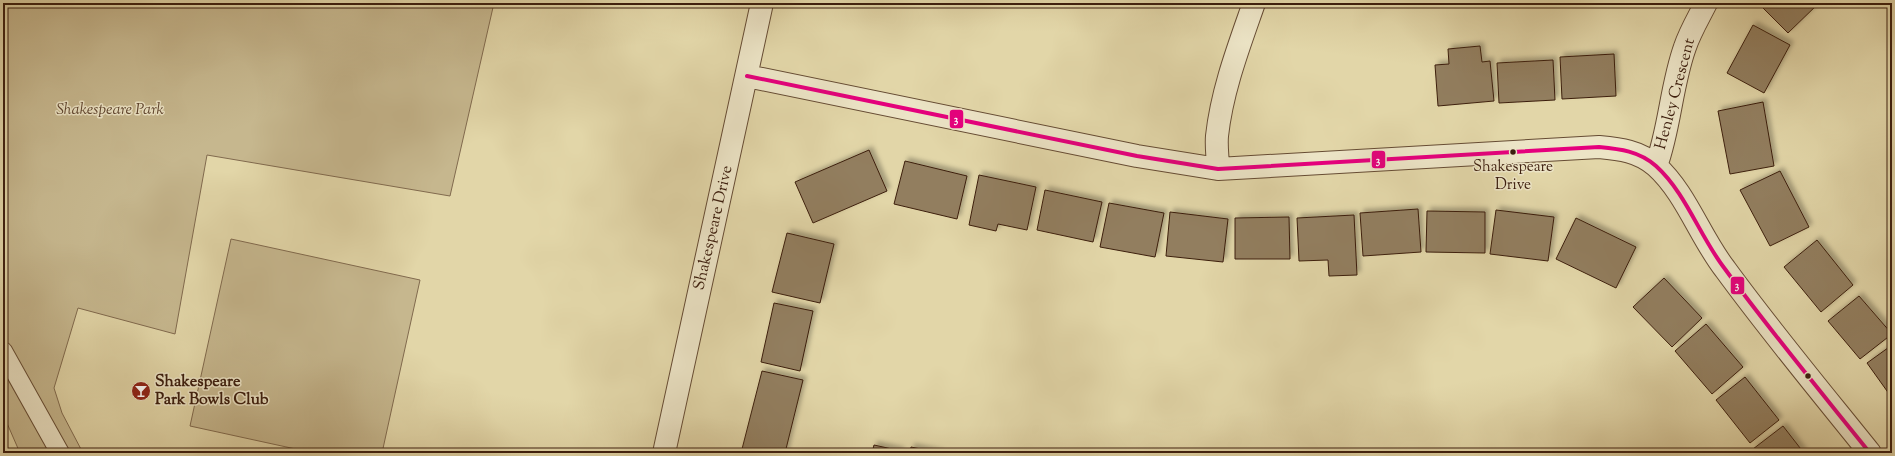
<svg xmlns="http://www.w3.org/2000/svg" width="1895" height="456" viewBox="0 0 1895 456" font-family="'Sorts Mill Goudy',serif">
	<style>
		.green { fill: #c6b78e; stroke: #816a4e }
		.building { fill: #927e5e; stroke: #3c1e0e; filter: url(#shadow) }
		.lines { fill: none; stroke-linecap: round; stroke-linejoin: round }
		.service-casing { stroke: #664c34; stroke-width: 20 }
		.minor-casing { stroke: #664c34; stroke-width: 24 }
		.service { stroke: #ece4c6; stroke-width: 18 }
		.minor { stroke: #ece4c6; stroke-width: 22 }
		.bus-1-casing { stroke: #ece4c6; stroke-width: 7 }
		.bus-1 { stroke: #e5007d; stroke-width: 4 }
		.bus-dot { fill: #3c1e0e; stroke: #ece4c6; stroke-width: 1.5 }
		.labels { text-anchor: middle; dominant-baseline: central; stroke-width: 3; stroke-linejoin: round; paint-order: stroke }
		.bus-label { font-size: 15px; fill: #3c1e0e; stroke: #ece4c6 }
		.street-label { font-size: 16px; fill: #3c1e0e; stroke: #ece4c6 }
		.park-label { font-size: 16px; font-style: italic; fill: #5e442e; stroke: #ece4c6 }
		.poi-label { font-size: 16px; font-weight: bold; fill: #3c1e0e; stroke: #ece4c6; text-anchor: start }
		.line-badge { stroke: #ece4c6; stroke-width: 1.5 }
		.badge-label { font-size: 11px; text-anchor: middle; font-weight: bold; fill: #fff }
	</style>
	<defs>
		<filter id="shadow"><feDropShadow dx="3.5" dy="-3.5" stdDeviation="2" flood-color="#0004"/></filter>
	</defs>
	<rect width="100%" height="100%" fill="#e2d6a8"/>
	<filter id="stains"><feTurbulence type="fractalNoise" baseFrequency=".005" numOctaves="4"/><feColorMatrix values="0 0 0 0 .2 0 0 0 0 .09 0 0 0 0 .02 0 0 0 .5 -.17"/></filter>
	<radialGradient id="worn" r=".72"><stop offset=".6" stop-color="#630" stop-opacity="0"/><stop offset="1" stop-color="#630" stop-opacity=".3"/></radialGradient>
	<path class="green" d="M3,3h491l-44,193 -243,-41 -32,179 -97,-26 -24,80 8,25 21,40h-63l-17,-39z
		M231,239l189,41 -38,173h-68l-124,-27z"/>
	<path class="building" d="M1765,3h54l-31,30 -27,-27z
		M1753,25l37,20 -26,48 -37,-20z
		M1480,46l2,16 8,-1 4,40 -56,5 -3,-41 14,-1 -1,-15z
		M1614,54l2,42 -54,3 -2,-42z
		M1553,60l2,40 -56,3 -2,-40z
		M1763,102l11,64 -44,8 -12,-63z
		M869,150l18,41 -74,32 -18,-41z
		M905,161l62,15 -10,43 -63,-15z
		M1780,171l29,56 -39,19 -30,-56z
		M979,175l57,12 -9,43 -29,-6 -2,7 -27,-6z
		M1045,190l57,12 -9,40 -56,-12z
		M1109,203l55,10 -9,44 -55,-10z
		M1418,209l3,43 -58,4 -3,-43z
		M1496,210l58,7 -6,44 -58,-7z
		M1427,211l58,1v41l-59,-1z
		M1170,212l58,7 -5,43 -57,-6z
		M1354,215l3,60 -28,1 -1,-16 -29,1 -2,-43z
		M1289,217l1,42h-55v-41z
		M1576,218l60,29 -20,41 -60,-29z
		M787,233l47,11 -14,59 -48,-11z
		M1817,240l36,45 -32,27 -37,-45z
		M1664,278l38,40 -30,29 -39,-40z
		M1859,296l33,38 -32,25 -32,-38z
		M774,303l39,8 -13,60 -39,-9z
		M1706,324l37,43 -31,27 -37,-43z
		M1892,345v53l-25,-35z
		M762,371l41,9 -18,73h-44z
		M1745,377l34,43 -29,23 -34,-43z
		M1783,426l21,27h-48l-3,-4z
		M874,445l27,6 -1,2h-28z
		M911,447l29,6h-30z"/>
	<g class="lines">
		<defs>
			<path id="service" d="M3,351l57,102"/>
			<path id="minor" d="M747,76l390,80 81,13 381,-22c21,2 40,4 57,19 30,27 44,71 69,103 46,63 96,123 145,184
				M1656,166c14,-38 15,-80 29,-119 5,-15 14,-30 21,-44
				M1218,169c0,-10 -2,-22 -1,-33 5,-46 22,-90 37,-133
				M664,453l98,-450"/>
		</defs>
		<use href="#service" class="service-casing"/>
		<use href="#minor" class="minor-casing"/>
		<use href="#service" class="service"/>
		<use href="#minor" class="minor"/>
		<defs>
			<path id="bus-1" d="M747,76l390,80 81,13 381,-22c21,2 40,4 57,19 30,27 44,71 69,103 46,63 96,123 145,184"/>
		</defs>
		<use href="#bus-1" class="bus-1-casing"/>
		<use href="#bus-1" class="bus-1"/>
	</g>
	<defs>
		<symbol id="bar-disc" viewBox="-11 -11 22 22"><circle r="9.5" fill="#8f2418" stroke="#ece4c6"/><path d="M-6-5H6L.8 .8V4.5H3.5V6h-7V4.5H-.8V.8Z" fill="#fff"/></symbol>
	</defs>
	<g fill-rule="evenodd">
		<use href="#bar-disc" x="130" y="380" width="22" height="22"/>
	</g>
	<g class="bus-dot">
		<circle cx="1513" cy="152" r="3.5"/>
		<circle cx="1808" cy="376" r="3.5"/>
	</g>
	<g class="labels">
		<g class="bus-label">
			<text x="1513" y="167">Shakespeare<tspan x="1513" dy="18">Drive</tspan></text>
		</g>
		<g class="street-label">
			<text transform="translate(1676 94) rotate(-75)">Henley Crescent</text>
			<text transform="translate(714 228) rotate(-77)">Shakespeare Drive</text>
		</g>
		<g class="park-label">
			<text x="110" y="110">Shakespeare Park</text>
		</g>
		<g class="poi-label">
			<text x="155" y="382">Shakespeare<tspan x="155" dy="18">Park Bowls Club</tspan></text>
		</g>
	</g>
	<g class="line-badge">
		<rect x="949" y="109" width="15" height="20" rx="4" fill="#e5007d"/>
		<rect x="1371" y="150" width="15" height="19" rx="4" fill="#e5007d"/>
		<rect x="1730" y="276" width="15" height="19" rx="4" fill="#e5007d"/>
	</g>
	<g class="badge-label">
		<text x="956" y="123">3</text>
		<text x="1378" y="164">3</text>
		<text x="1737" y="289">3</text>
	</g>
	<rect width="1895" height="456" fill="none" stroke="#e2d6a8" stroke-width="16"/>
	<rect x="4" y="4" width="1887" height="448" fill="none" stroke="#3c1e0e" stroke-width="2"/>
	<rect x="8" y="8" width="1879" height="440" fill="none" stroke="#3c1e0e"/>
	<rect width="100%" height="100%" filter="url(#stains)"/>
	<rect width="100%" height="100%" fill="url(#worn)"/>
</svg>
